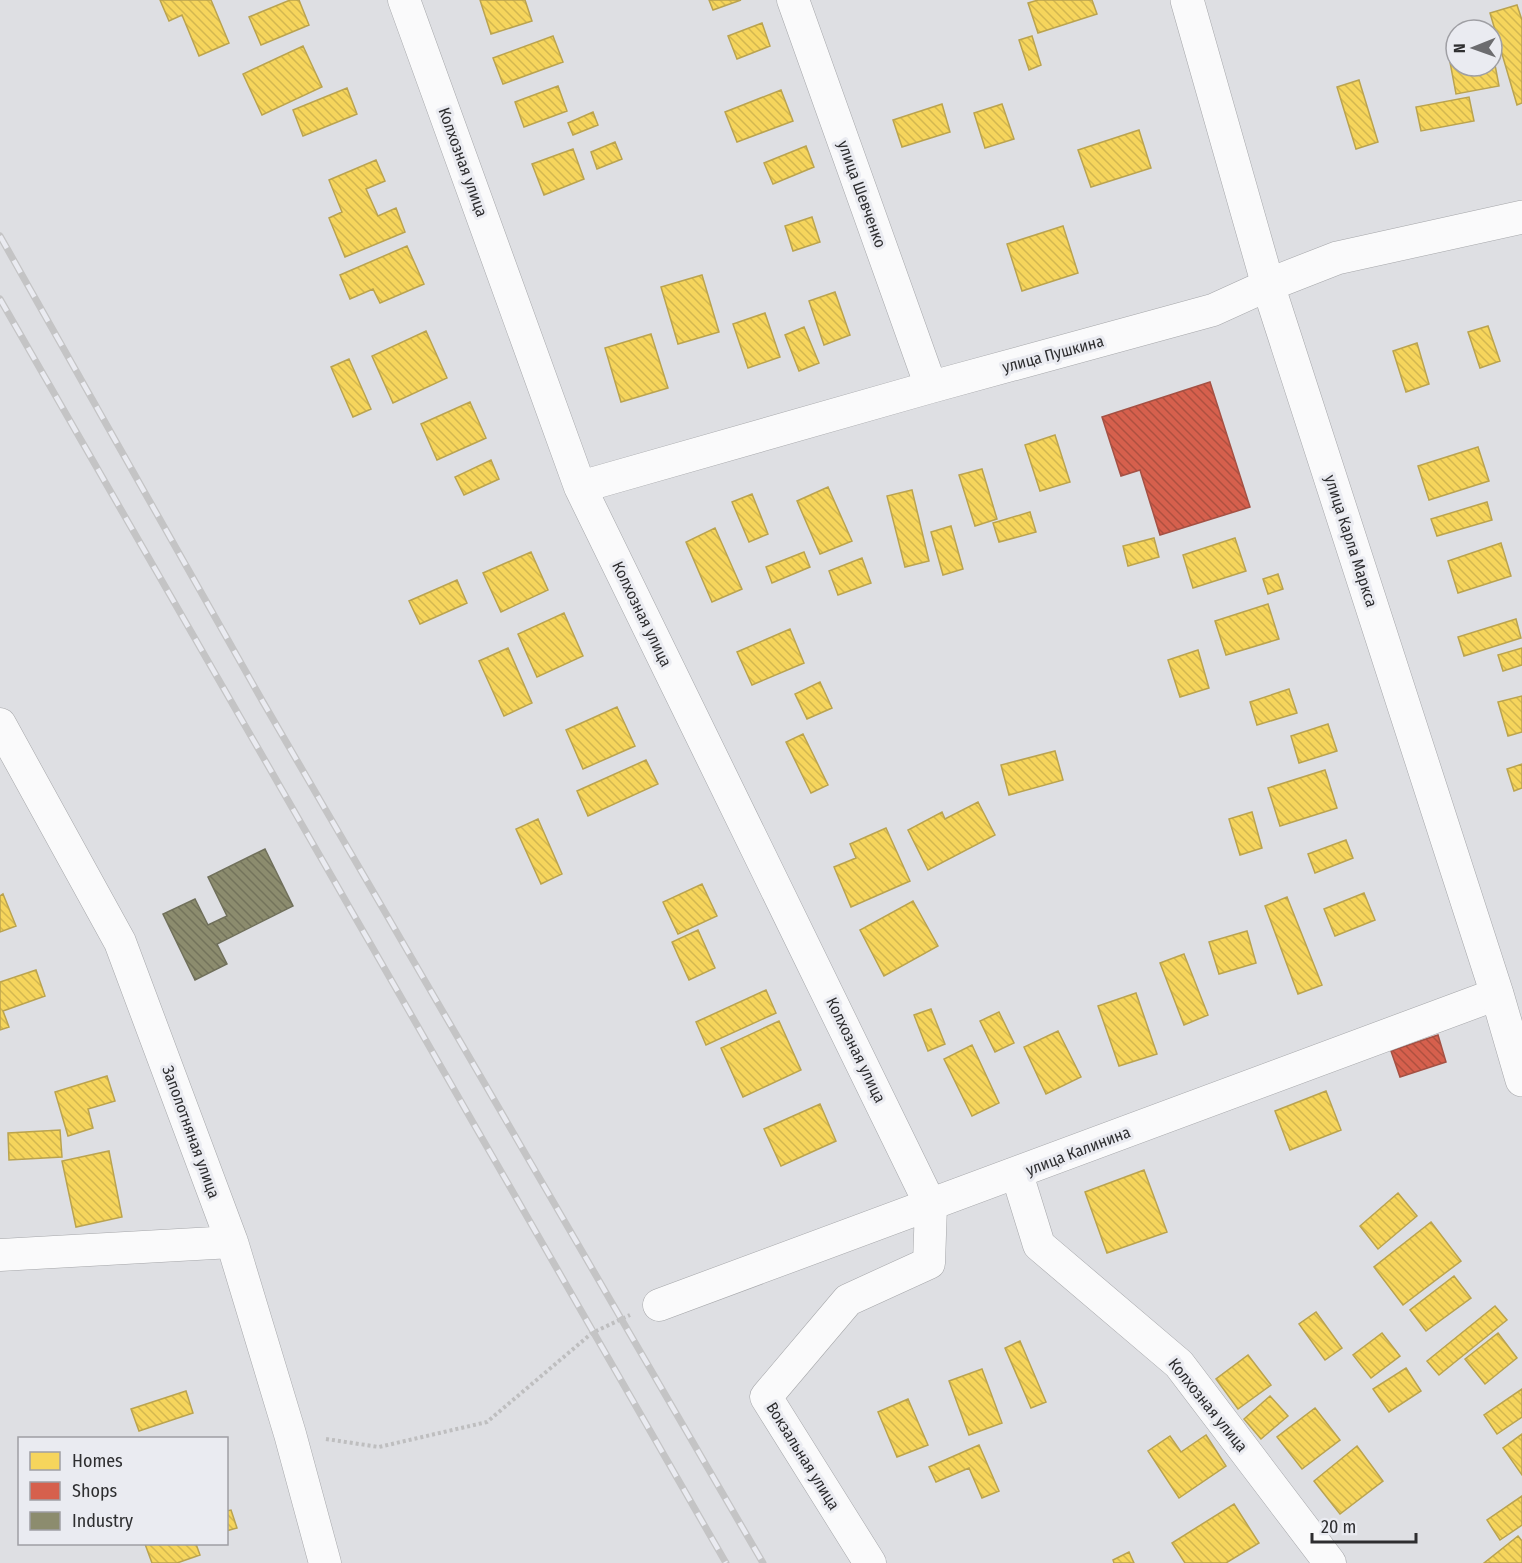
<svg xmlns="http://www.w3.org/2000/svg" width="1522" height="1563" viewBox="0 0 1522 1563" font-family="'Fira Sans Condensed',sans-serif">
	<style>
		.homes { fill: url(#homes-back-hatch); stroke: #baa34f; stroke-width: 1.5 }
		.shops { fill: url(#shops-back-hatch); stroke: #a45144; stroke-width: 1.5 }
		.industry { fill: url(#industry-back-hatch); stroke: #70705b; stroke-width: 1.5 }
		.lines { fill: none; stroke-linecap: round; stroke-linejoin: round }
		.street-casing { stroke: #a5a6a9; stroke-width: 33 }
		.secondary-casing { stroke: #a5a6a9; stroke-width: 34 }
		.path { stroke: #bebebf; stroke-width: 4; stroke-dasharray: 3 3; stroke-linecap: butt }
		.street { stroke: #fafafb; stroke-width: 32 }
		.secondary { stroke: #fafafb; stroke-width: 33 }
		.rail-casing { stroke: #c4c4c5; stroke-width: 7 }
		.rail { stroke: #eaebf1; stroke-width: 4.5; stroke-dasharray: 14; stroke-linecap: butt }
		.labels { text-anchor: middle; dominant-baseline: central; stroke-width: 6; stroke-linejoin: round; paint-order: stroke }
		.street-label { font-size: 16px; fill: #2e2e30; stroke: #eaebf1 }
	</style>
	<defs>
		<pattern id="homes-back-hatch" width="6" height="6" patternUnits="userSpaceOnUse" patternTransform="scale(1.5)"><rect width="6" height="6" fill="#f6d55c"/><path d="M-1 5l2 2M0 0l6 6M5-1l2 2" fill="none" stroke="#d3b750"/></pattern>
		<pattern id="shops-back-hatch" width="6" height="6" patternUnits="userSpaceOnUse" patternTransform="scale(1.5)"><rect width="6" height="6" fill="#d6604d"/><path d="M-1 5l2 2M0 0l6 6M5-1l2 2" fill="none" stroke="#ae5040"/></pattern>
		<pattern id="industry-back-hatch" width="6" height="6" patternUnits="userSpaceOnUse" patternTransform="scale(1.5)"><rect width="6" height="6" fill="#8c8c6e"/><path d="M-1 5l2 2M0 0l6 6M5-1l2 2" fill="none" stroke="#73735b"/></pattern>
	</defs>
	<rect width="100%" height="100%" fill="#dedfe3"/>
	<path class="homes" d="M160,0h51l18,43 -30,13 -17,-41 -13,6z
		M290,0h9l10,25 -48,20 -12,-28z
		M480,0h45l7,21 -41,13z
		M709,0h32l-28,10z
		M1038,0h54l5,14 -59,19 -10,-30z
		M1517,5l5,15v83l-5,2 -27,-92z
		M762,23l8,23 -33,13 -9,-23z
		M553,36l10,26 -60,22 -10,-26z
		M1032,36l9,29 -12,5 -10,-30z
		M303,46l19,41 -60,28 -19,-41z
		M1492,49l7,37 -43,8 -7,-37 7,-1v10h36z
		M1359,80l19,62 -22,7 -19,-62z
		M558,86l9,25 -43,16 -9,-25z
		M347,88l10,26 -54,22 -10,-26z
		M781,90l12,31 -56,21 -12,-30z
		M1469,97l5,24 -53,10 -5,-24z
		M942,104l8,28 -48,15 -9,-27z
		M1002,104l12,35 -29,9 -11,-35z
		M593,112l5,13 -25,10 -5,-12z
		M1139,130l12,38 -60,19 -13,-37z
		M615,142l7,17 -25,10 -6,-17z
		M806,146l8,21 -41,17 -9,-21z
		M573,149l11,30 -40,16 -12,-31z
		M376,160l9,21 -19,8 12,27 18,-8 9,24 -60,25 -16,-39 13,-6 -13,-32z
		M812,217l8,25 -27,9 -8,-25z
		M1063,226l15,47 -56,18 -15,-47z
		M407,246l17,38 -44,19 -7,-14 -23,10 -10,-24z
		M702,275l17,57 -41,12 -17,-57z
		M835,292l15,43 -26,10 -15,-44z
		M765,313l15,44 -32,11 -15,-44z
		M1488,326l12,35 -20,7 -12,-36z
		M804,327l15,36 -20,8 -14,-36z
		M426,331l21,47 -54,25 -21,-47z
		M651,334l17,54 -47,14 -16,-54z
		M1417,343l12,41 -23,8 -13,-41z
		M349,359l22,50 -18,8 -22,-50z
		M470,402l16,36 -49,22 -16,-36z
		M1055,435l15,47 -30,9 -15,-46z
		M1478,447l11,34 -60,19 -11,-34z
		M491,460l8,19 -35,16 -9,-18z
		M982,469l15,50 -22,7 -16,-51z
		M828,487l24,54 -32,13 -23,-53z
		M912,490l17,71 -24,6 -18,-71z
		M752,494l16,40 -19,8 -17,-40z
		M1487,502l5,18 -55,16 -6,-17z
		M1030,512l6,20 -37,10 -6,-19z
		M951,526l12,43 -20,6 -12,-43z
		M715,528l27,61 -30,13 -26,-60z
		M1154,538l5,19 -31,9 -5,-20z
		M1235,538l11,33 -53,17 -10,-33z
		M1501,543l10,33 -53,17 -10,-32z
		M531,552l17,38 -47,22 -18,-39z
		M804,552l6,15 -38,16 -6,-16z
		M862,558l9,25 -33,12 -9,-24z
		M1278,574l5,15 -15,5 -5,-15z
		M457,580l10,23 -47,21 -11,-23z
		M1268,604l11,35 -53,16 -11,-34z
		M564,613l19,43 -46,21 -19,-43z
		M1516,619l5,19 -57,18 -6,-19z
		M790,629l14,34 -52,22 -15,-33z
		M508,648l24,55 -28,13 -25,-55z
		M1522,648v17l-19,6 -5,-16z
		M1198,650l11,38 -29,9 -12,-37z
		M820,682l12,26 -25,11 -12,-25z
		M1289,689l8,24 -40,12 -7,-23z
		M1522,696v36l-14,4 -10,-34z
		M617,707l18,39 -52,23 -17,-39z
		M1328,724l9,27 -38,12 -8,-27z
		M803,734l25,51 -17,8 -25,-51z
		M1055,751l8,29 -54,15 -8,-30z
		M646,760l12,24 -70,32 -11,-25z
		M1522,764v24l-8,3 -7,-22z
		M1325,770l12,38 -57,18 -12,-38z
		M978,802l17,33 -67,35 -20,-40 34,-18 3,7z
		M1252,812l10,36 -22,7 -11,-36z
		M538,819l24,55 -21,10 -25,-55z
		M886,828l24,53 -59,26 -17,-40 22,-9 -6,-14z
		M1346,840l7,18 -38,15 -7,-19z
		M702,884l15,32 -39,18 -15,-32z
		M1364,893l11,27 -40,16 -11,-27z
		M3,894l13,32 -16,6v-36z
		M1287,897l35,88 -24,9 -33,-88z
		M913,901l25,45 -54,30 -24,-46z
		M698,930l17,38 -26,12 -17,-38z
		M1247,931l9,32 -37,11 -10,-32z
		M1184,954l24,61 -24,10 -24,-62z
		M36,970l9,26 -42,15 6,16 -9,3v-48z
		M766,990l10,23 -70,32 -10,-23z
		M1136,993l21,61 -38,12 -21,-60z
		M931,1009l14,35 -17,7 -14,-36z
		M999,1012l15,31 -19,9 -15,-31z
		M779,1021l22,49 -58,27 -22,-49z
		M1058,1031l23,46 -35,17 -22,-47z
		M972,1045l27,58 -27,13 -28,-57z
		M107,1076l8,25 -27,8 5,19 -25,8 -13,-44z
		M1326,1091l15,39 -51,20 -15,-39z
		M820,1104l16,37 -55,25 -17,-37z
		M60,1130l2,27 -53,3 -1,-27z
		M109,1151l13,66 -46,10 -14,-66z
		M1144,1170l23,62 -60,21 -22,-61z
		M1398,1193l19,23 -39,33 -18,-23z
		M1431,1222l30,39 -58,44 -29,-38z
		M1454,1276l17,22 -45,33 -16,-21z
		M1495,1306l12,14 -68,55 -12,-14z
		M1316,1312l26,36 -17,12 -26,-36z
		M1382,1333l18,23 -29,22 -18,-23z
		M1498,1333l19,25 -32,26 -20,-25z
		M1020,1341l26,61 -15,6 -26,-60z
		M1248,1355l23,30 -33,24 -22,-30z
		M1406,1368l15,23 -32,21 -16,-23z
		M982,1369l20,54 -33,12 -20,-54z
		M1522,1389v28l-25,17 -13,-19z
		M186,1391l7,22 -54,18 -8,-22z
		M1270,1396l18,20 -27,23 -17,-20z
		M908,1399l20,46 -31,12 -19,-45z
		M1315,1408l25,32 -38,29 -25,-32z
		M1522,1434v41l-19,-27z
		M1206,1435l20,31 -47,32 -31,-47 22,-15 11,16z
		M979,1445l20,46 -17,7 -13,-30 -33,14 -7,-15z
		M1357,1446l26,35 -43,33 -26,-33z
		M1522,1496v29l-22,15 -13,-20z
		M1234,1504l25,39 -33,20h-41l-13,-20z
		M231,1510l6,18 -11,3v-20z
		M1518,1536l4,5v22h-38z
		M145,1544h51l4,11 -23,8h-25z
		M1129,1552l5,11h-20l-1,-3z"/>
	<path class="shops" d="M1210,382l40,125 -90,28 -20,-65 -19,6 -19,-59z
		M1438,1035l8,27 -46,15 -9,-26z"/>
	<path class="industry" d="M265,849l28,57 -76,38 10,20 -32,16 -32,-66 32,-15 13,26 19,-9 -19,-39z"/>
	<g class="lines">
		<defs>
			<path id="street" d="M404,0l176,487 351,719 -2,57 -81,37 -82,97 104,166
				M793,0l138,387
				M580,487l351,-100 282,-77 55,-25
				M0,724l120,218 112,300 58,192 35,129
				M1017,1174l22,71 140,119 151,199
				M0,1255l232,-13
				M659,1305l838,-311"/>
			<path id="secondary" d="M1187,0l81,285 229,709 25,86
				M1268,285l69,-27 185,-41"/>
		</defs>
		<use href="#street" class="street-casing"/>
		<use href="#secondary" class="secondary-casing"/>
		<path class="path" d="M326,1439l53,8 108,-25 105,-89 38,-18"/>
		<use href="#street" class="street"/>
		<use href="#secondary" class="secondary"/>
		<defs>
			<path id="rail" d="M0,236l263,466 500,861
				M0,299l726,1264"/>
		</defs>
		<use href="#rail" class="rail-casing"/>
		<use href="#rail" class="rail"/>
	</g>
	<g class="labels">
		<g class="street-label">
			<text transform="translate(463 162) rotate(70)">Колхозная улица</text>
			<text transform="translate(862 194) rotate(70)">улица Шевченко</text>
			<text transform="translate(1053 354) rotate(-15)">улица Пушкина</text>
			<text transform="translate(1351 541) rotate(72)">улица Карла Маркса</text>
			<text transform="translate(642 614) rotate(64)">Колхозная улица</text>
			<text transform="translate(856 1050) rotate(64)">Колхозная улица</text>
			<text transform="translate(191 1132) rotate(70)">Заполотняная улица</text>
			<text transform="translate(1078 1151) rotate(-21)">улица Калинина</text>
			<text transform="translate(1208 1405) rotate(51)">Колхозная улица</text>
			<text transform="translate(803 1456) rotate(58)">Вокзальная улица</text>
		</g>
	</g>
	<rect x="18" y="1437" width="210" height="108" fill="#eaebf1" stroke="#9f9fa4" stroke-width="1.5"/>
	<rect x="30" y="1452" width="30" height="18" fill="#f6d55c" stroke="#9f9fa4" stroke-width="1.5"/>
	<text x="72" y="1467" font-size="18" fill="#2e2e30">Homes</text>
	<rect x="30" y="1482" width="30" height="18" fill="#d6604d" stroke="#9f9fa4" stroke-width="1.5"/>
	<text x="72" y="1497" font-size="18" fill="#2e2e30">Shops</text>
	<rect x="30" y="1512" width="30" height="18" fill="#8c8c6e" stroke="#9f9fa4" stroke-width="1.5"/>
	<text x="72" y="1527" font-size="18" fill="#2e2e30">Industry</text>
	<g transform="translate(1474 48) rotate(269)"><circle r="28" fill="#eaebf1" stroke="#9f9fa4" stroke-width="1.5"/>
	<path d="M0-4.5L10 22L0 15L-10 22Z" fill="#6c6c6f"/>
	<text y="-9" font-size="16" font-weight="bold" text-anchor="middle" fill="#2e2e30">N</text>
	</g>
	<path d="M1312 1533v9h104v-9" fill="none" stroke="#2e2e30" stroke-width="3"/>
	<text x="1321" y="1533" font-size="18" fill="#2e2e30" stroke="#eaebf1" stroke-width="4.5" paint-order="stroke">20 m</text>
</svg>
